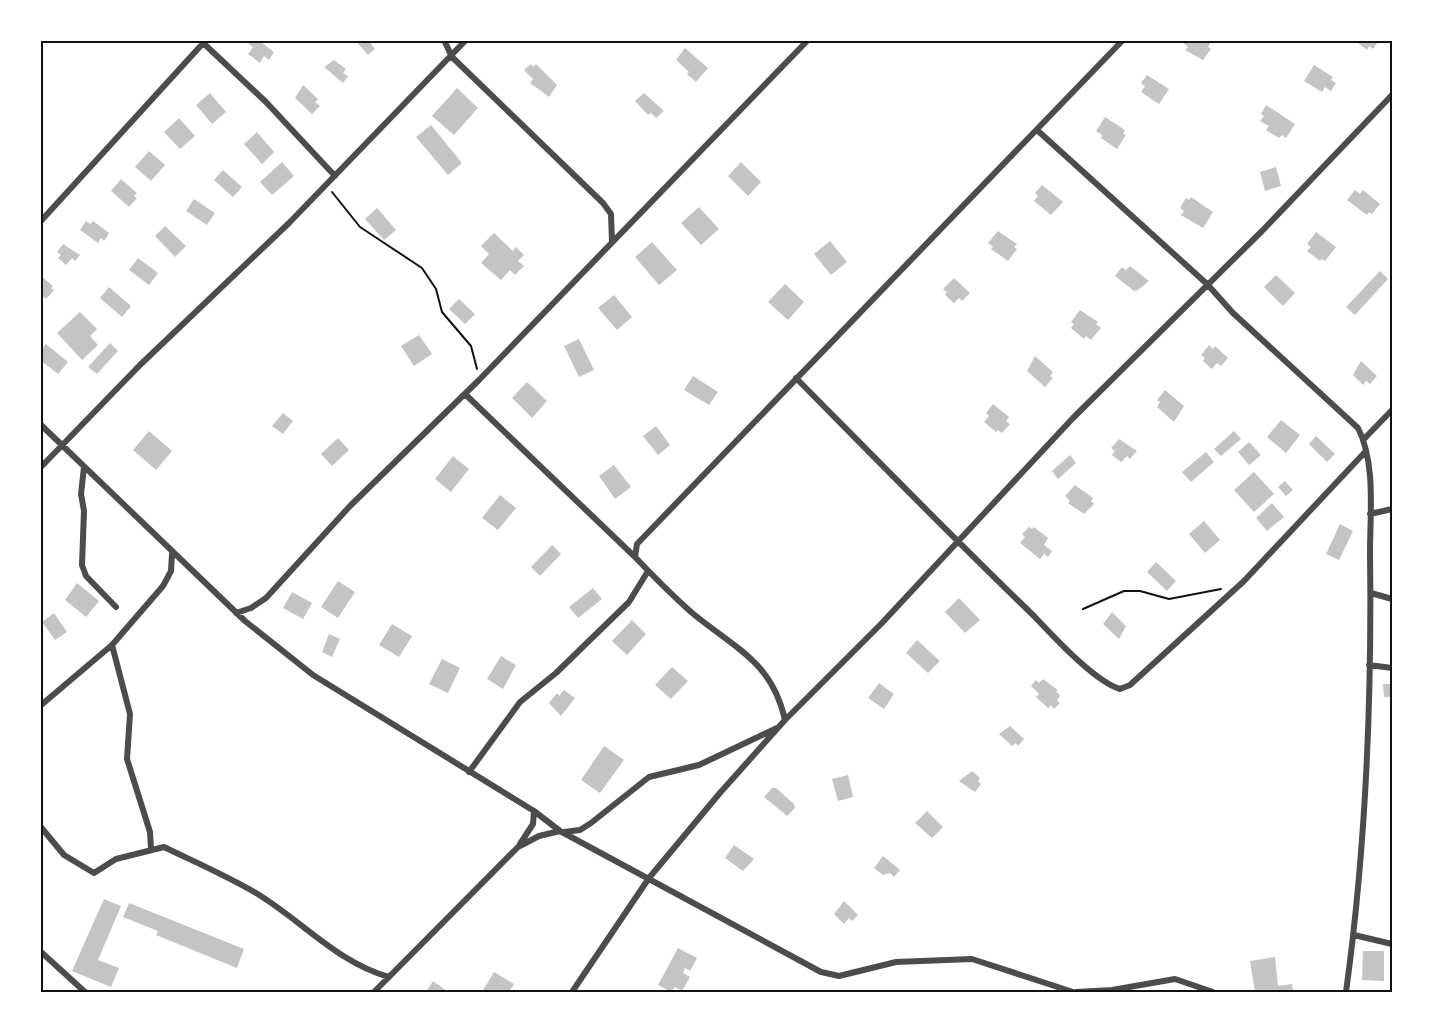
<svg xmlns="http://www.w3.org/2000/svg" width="1433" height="1033" viewBox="0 0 1433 1033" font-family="'Fira Sans',sans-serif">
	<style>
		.building { fill: #c4c4c4 }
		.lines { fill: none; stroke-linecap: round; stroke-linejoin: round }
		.path { stroke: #111; stroke-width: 2 }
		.minor { stroke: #4c4c4c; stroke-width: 6 }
		.neatline { fill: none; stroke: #111; stroke-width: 2 }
	</style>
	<rect width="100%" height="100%" fill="#fff"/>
	<path class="building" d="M251,40h7l16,12 -5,8 -5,-4 -4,7 -12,-9 5,-7 -4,-3z
		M355,40h20l-4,4 4,5 -7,6z
		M1183,40h26l2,2 -3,5 3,2 -8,11 -18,-10 3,-3 -6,-5z
		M1354,40h25l-6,9 -4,-3 -2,4z
		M685,48l23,20 -12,14 -9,-8 2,-2 -13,-12z
		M334,60l12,9 -3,4 5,3 -5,7 -19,-16z
		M531,64l2,3 3,-3 21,21 -8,12 -19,-14 3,-4 -9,-9z
		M1314,65l19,12 -2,3 5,3 -5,8 -6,-4 -3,5 -18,-11z
		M1147,75l22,14 -10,15 -18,-12 4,-6 -4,-3z
		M303,85l15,14 -3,3 5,4 -8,8 -17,-16z
		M457,88l21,20 -24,27 -22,-19z
		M210,93l16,19 -14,12 -16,-19z
		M644,93l20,18 -8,7 -5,-5 -3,2 -13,-14z
		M1266,105l29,19 -9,14 -4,-3 -3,3 -13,-8 3,-4 -9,-5 4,-5 -3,-2z
		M1105,117l20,13 -2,4 3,1 -9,14 -16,-11 1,-3 -6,-4z
		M179,118l16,18 -15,13 -16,-17z
		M431,125l31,38 -14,12 -32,-38z
		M257,132l17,20 -12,12 -18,-20z
		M149,151l16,14 -14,16 -16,-14z
		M282,162l12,14 -22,19 -12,-13z
		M741,162l20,20 -13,14 -20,-20z
		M1276,167l5,19 -16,5 -5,-19z
		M223,170l19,17 -9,10 -19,-17z
		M121,179l16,14 -3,3 3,2 -8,9 -18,-16z
		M1042,185l21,17 -12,13 -17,-14 4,-5 -3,-3z
		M1355,190l5,4 3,-4 17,14 -8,10 -3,-2 -2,3 -20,-15z
		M1191,197l22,15 -10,16 -22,-13 3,-4 -4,-3 6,-10 3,2z
		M194,199l21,14 -8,12 -21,-14z
		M699,207l20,22 -18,16 -20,-22z
		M377,208l19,22 -12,10 -19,-21z
		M86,221l4,3 3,-3 16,12 -5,8 -3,-3 -3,5 -18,-13z
		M165,226l21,20 -11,11 -20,-21z
		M998,231l19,13 -3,3 3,2 -9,12 -17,-12 2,-2 -5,-4z
		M1316,232l20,15 -11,14 -3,-2 -2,2 -13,-10 4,-4 -4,-3z
		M494,233l19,18 3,-4 8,8 -6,6 6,5 -9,9 -5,-5 -9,10 -20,-17 8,-9 -8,-8z
		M830,241l17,21 -16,13 -17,-21z
		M652,242l25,28 -18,15 -24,-28z
		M63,244l17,11 -5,6 -3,-3 -6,7 -8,-7 3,-3 -4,-3z
		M138,258l20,15 -9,12 -20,-15z
		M1130,266l19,15 -11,9 -4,1 -19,-15 7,-9 4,3z
		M1380,271l8,8 -33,36 -9,-8z
		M1276,275l19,18 -12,13 -19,-19z
		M42,277l11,9 -2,2 3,2 -8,9 -6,-5z
		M954,278l16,15 -8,8 -3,-3 -5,5 -9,-8 2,-3 -4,-3z
		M785,284l19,18 -16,18 -20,-18z
		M109,287l22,19 -9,11 -22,-19z
		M614,295l18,22 -15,13 -19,-22z
		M459,299l16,15 -10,10 -16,-15z
		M1080,310l18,12 -2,2 5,4 -10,12 -5,-4 -2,3 -13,-11 3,-4 -3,-2z
		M80,312l17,17 -7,7 8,9 -16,15 -25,-27z
		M419,335l13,19 -18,12 -13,-20z
		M579,339l15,31 -15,7 -15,-31z
		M110,343l8,8 -21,23 -9,-7z
		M46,344l22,18 -10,12 -18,-14v-9z
		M1209,345l4,4 2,-3 13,12 -7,8 -4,-3 -5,6 -9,-8 2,-3 -4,-3z
		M1035,356l18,16 -3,4 3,2 -8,9 -18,-16z
		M1361,361l16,15 -7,8 -4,-3 -3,4 -10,-10z
		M693,376l25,16 -9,13 -25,-15z
		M527,382l20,19 -15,17 -20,-20z
		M1165,390l19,16 -10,16 -17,-15 3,-5 -3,-2z
		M993,404l16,13 -3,4 4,3 -8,9 -4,-3 -2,2 -12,-10 5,-6 -3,-3z
		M283,413l10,8 -10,13 -11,-8z
		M1281,420l19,15 -14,18 -19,-16z
		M656,426l14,19 -12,10 -15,-19z
		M149,431l23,20 -16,19 -23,-20z
		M1234,431l7,8 -20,17 -7,-7z
		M1316,436l19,18 -8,8 -18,-18z
		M338,438l11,12 -17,16 -11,-12z
		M1119,439l18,12 -7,8 -3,-3 -6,6 -9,-7 3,-4 -4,-3z
		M1249,442l12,13 -12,10 -11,-13z
		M1206,452l8,10 -23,20 -9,-10z
		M1070,455l6,8 -18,16 -6,-8z
		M453,456l16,13 -18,23 -16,-13z
		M614,465l17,22 -16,12 -16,-23z
		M1254,472l20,22 -20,18 -20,-22z
		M1285,481l8,9 -7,6 -8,-9z
		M1075,485l18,13 -2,3 3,3 -10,10 -16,-11 2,-2 -5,-5z
		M500,495l16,13 -18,22 -16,-12z
		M1272,503l12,14 -17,14 -11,-13z
		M1204,521l16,19 -15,13 -16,-19z
		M1340,524l13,7 -14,29 -13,-6z
		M1029,527l3,2 2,-2 14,11 -4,7 8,6 -4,6 -4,-3 -4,5 -20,-16 5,-6 -3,-3z
		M552,545l9,9 -21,22 -9,-9z
		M1156,562l20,19 -9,10 -20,-19z
		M338,581l17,11 -17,26 -17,-11z
		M77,583l22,18 -13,16 -21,-17z
		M593,588l9,11 -24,19 -9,-11z
		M292,592l20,11 -9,16 -20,-11z
		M959,598l21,22 -15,13 -20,-21z
		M1112,612l14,14 -7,13 -16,-15z
		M54,613l13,19 -12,8 -13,-18z
		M632,620l14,14 -19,21 -15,-14z
		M392,624l20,12 -13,21 -20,-12z
		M329,634l11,5 -8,18 -10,-5z
		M917,640l23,21 -12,12 -22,-20z
		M501,656l15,9 -13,24 -16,-10z
		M442,659l18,9 -12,25 -19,-9z
		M672,667l16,14 -17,18 -16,-14z
		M1043,679l15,11 -2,1 4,5 -3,4 3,3 -6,6 -3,-4 -3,3 -12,-11 3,-3 -8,-8 5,-6 3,3z
		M879,683l15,11 -10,15 -16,-11z
		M1383,684h9v13h-8z
		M564,690l11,8 -14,18 -12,-13 8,-10 2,3z
		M1010,726l14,13 -6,7 -2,-3 -4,3 -13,-12z
		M604,746l20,14 -24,33 -19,-13z
		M972,771l8,7 -2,3 3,3 -6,8 -16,-11z
		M848,775l5,22 -15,4 -6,-22z
		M772,788h4l18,16 1,4 -8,8 -23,-19z
		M927,811l16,16 -11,11 -17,-15z
		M734,845l20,14 -11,12 -18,-13z
		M883,856l17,14 -6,7 -4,-4 -7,2 -9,-7z
		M104,899l17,7 -23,54 21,8 -8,19 -39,-16z
		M844,901l14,14 -6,6 -3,-3 -5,6 -10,-10z
		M129,903l115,46 -7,19 -81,-33 2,-4 -35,-14z
		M678,948l19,10 -7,13 -5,-3 -2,5 7,4 -8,14 -7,-4 -4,5 -13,-7z
		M1363,951h21v30l-22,-1z
		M1275,957l3,29 14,-2 1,6h5v2h-43l-5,-31z
		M494,972l20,12 -5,8h-27z
		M433,981l15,11h-22z"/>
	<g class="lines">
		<path class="path" d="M332,192l28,35 62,41 14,21 6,23 29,34 6,23
			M1083,609l41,-18h16l29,8 52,-10"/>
		<path class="minor" d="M200,40l66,62 69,74
			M444,40l8,17 151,146 8,11 1,28
			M1037,130l170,154 26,29 125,115c18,35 12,86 12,125 2,147 -4,294 -24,439
			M40,222l166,-182
			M796,378c79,80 157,160 238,238 19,20 61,66 86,73l10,-4 114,-104 122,-130
			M465,394l170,163
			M40,424l205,197 68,54 221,136 26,20 261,141 18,4 57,-14 76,-3 101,33
			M1364,439l28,-29
			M84,467l-3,27 3,17 -2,54 4,11 30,31
			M40,468l100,-103 149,-142 177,-183
			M1370,514l22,-5
			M1371,593l21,6
			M236,613l15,-5 15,-10 84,-92 129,-126 329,-340
			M112,645l18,69 -3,45 23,73 1,17
			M1369,665l23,3
			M40,706l72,-61 51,-59 8,-15 1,-17
			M785,720c-13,-59 -51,-72 -94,-108 -19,-17 -38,-36 -56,-55l2,-13 486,-504
			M469,772l51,-70 36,-29 73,-71 19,-31
			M40,826l24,29 30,18 22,-14 48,-12c31,15 63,29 92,46 45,27 82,70 133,84
			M564,832l16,-2 11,-7 58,-46 50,-12 78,-37
			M520,844l13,-20 1,-13
			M1354,935l38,9
			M40,951l45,41
			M374,992l144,-145 21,-11 21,-5
			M572,992l77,-114 70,-84 66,-74 96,-96 192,-206 189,-187 130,-136
			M1076,992l36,-2 63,-11 38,13"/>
	</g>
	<rect width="1433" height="1033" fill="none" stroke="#ffffff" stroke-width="84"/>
	<rect x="42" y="42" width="1349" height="949" class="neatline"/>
</svg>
